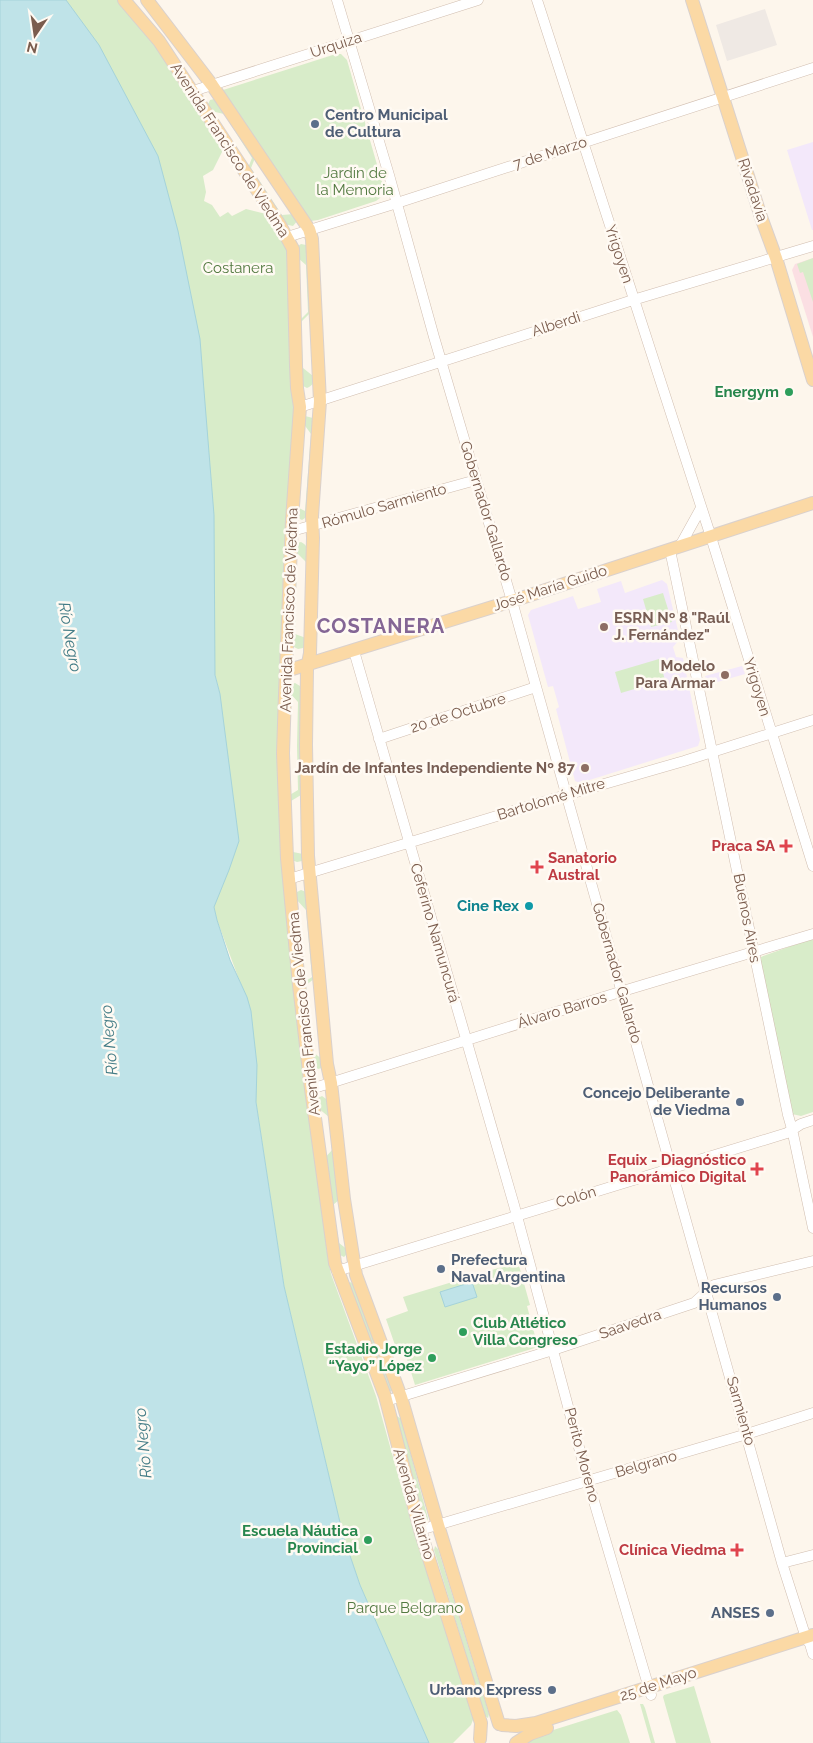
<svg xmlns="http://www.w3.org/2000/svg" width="813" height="1743" viewBox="0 0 813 1743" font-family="Raleway,sans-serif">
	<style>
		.industrial { fill: #efe9e4 }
		.education { fill: #f3e8fa }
		.medical { fill: #fbdfe3 }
		.green { fill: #d8ecc9 }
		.water { fill: #bfe3e8; stroke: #a5d3da }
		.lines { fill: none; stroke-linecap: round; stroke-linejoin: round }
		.minor-casing { stroke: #d1beb0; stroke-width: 11 }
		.major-casing { stroke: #dad1cd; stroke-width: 14 }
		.minor { stroke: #fff; stroke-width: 10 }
		.major { stroke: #fbd9a5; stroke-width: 12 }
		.service-dot { fill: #5c6f8a; stroke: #fffaf3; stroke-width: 2 }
		.leisure-dot { fill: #2e9e5b; stroke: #fffaf3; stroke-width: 2 }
		.education-dot { fill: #8d6e63; stroke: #fffaf3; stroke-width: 2 }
		.health-dot { fill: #e0444e; stroke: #fffaf3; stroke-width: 2 }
		.culture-dot { fill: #0f9aa8; stroke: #fffaf3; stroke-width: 2 }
		.labels { text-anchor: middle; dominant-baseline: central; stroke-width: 5; stroke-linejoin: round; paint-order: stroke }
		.street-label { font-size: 15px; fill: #7a5c4d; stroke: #fffaf3 }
		.service-label { font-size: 15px; font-weight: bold; fill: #4e5e75; stroke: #fffaf3; text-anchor: end }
		.park-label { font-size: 15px; fill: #537a41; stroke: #fffaf3 }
		.leisure-label { font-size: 15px; font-weight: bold; fill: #27864d; stroke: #fffaf3; text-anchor: end }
		.education-label { font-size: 15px; font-weight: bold; fill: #785e54; stroke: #fffaf3; text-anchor: end }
		.health-label { font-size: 15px; font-weight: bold; fill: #be3a42; stroke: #fffaf3; text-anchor: end }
		.culture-label { font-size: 15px; font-weight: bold; fill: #0d838f; stroke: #fffaf3; text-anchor: end }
		.water-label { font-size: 16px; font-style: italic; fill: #437c86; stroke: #fffaf3 }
		.district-label { font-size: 20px; font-weight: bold; letter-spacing: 1px; fill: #846695; stroke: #fffaf3 }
	</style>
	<rect width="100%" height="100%" fill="#fdf6ec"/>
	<path class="industrial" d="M765,9l12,36 -50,16 -11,-36z"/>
	<path class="education" d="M813,142v88h-1l-25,-80z
		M662,580l5,4 13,55 -7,8 3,10 7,1 17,82 -2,6 -118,37 -5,-2 -19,-72 3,-2 -6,-21 -5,1 -20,-72 3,-5 42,-14 5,13 23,-7 -4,-13 24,-8 4,12z
		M742,666l3,8 -38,11 -2,-9z"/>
	<path class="medical" d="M813,258v79l-21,-67 3,-6z"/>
	<path class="green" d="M44,0h75l37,43 69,103 -12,24 -10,6 3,16 -2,9 8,4 8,12 8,-5 4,4 14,-7 24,6 20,34 5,159 -16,345 27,337 22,170 3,14 45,122 37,133 61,188 -3,8 -18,18h-24l-69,-158 -17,-50 -59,-249 -28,-184v-44l-15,-73 -24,-65 -3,-13 6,-213z
		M336,54h5l6,6 37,129 -4,9 -4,3 -58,19 -7,1 -88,-131z
		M214,99l4,2 37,57 -4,10 31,47 12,-1 4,6 -5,6 -9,-2 -36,-56 4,-10 -28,-44 -13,-3 -4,-5 3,-6z
		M301,244l5,1 2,4 2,64 -9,9 2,46 10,8c1,7 0,9 -6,12l-4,-2 -2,-4 -3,-60 10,-10 -2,-47 -8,-7v-12z
		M813,258v44l-10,-30 -3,1 -3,-9z
		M305,416l8,2 1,3 -7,92 -2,5 -3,2 -4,-2 -1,-11 8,4 6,-77 -8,-11z
		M301,542c9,4 7,13 7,22l-11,-11 -2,81 11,4v7l-3,3 -5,1 -4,-2 -2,-4 5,-100z
		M663,593l9,29 -21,5 -8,-28z
		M659,659l6,21 -44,13 -6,-21z
		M295,683l5,3 2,4 -1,105 -10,6 2,51 10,2 -1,7 -5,1 -5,-2 -4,-64 10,-6 -1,-44 1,-44 -9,-10 2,-8z
		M301,890l5,2 8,87 -8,6 7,67 10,8 -1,8 -4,1 -3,-1 -12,-85 9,-6 -6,-67 -10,-11 1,-7z
		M808,940h5v172l-12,4 -9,-2 -33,-153 2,-4 5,-2z
		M322,1096l7,5 11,98 -7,6 6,38 9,7v3l-4,4 -6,-3 -14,-95 8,-9 -3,-33 -11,-9v-10z
		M518,1262l12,43 -3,1 11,41 -123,38 -12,-39 -7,2 -10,-29 22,-8 -5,-14z
		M350,1282l3,2 39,104 -1,3h-2l-40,-108z
		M397,1416l4,3 27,99 -1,3 -3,-2 -28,-99z
		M435,1546l3,3 51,165 -1,4 -3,-2 -51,-166z
		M694,1686l17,57h-35l-13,-46 1,-2z
		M640,1704h3l2,4 10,35h-4z
		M617,1710l4,5 9,28h-109l10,-6z"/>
	<path class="water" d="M0,0h66l33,45 59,111 20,75 22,108 3,39 11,137 1,160 5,19 19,147 -10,29 -15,37 3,13 13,40 17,37 4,14 6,54 -1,37 28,184 59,249 17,50 69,158h-429z
		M472,1282l5,15 -32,10 -5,-15z"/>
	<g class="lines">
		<defs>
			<path id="minor" d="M337,0l52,175 45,162 78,264 270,962 24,75 4,6 3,10
				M537,0l174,537 102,329
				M193,91l285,-91
				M287,237l110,-34 416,-135
				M300,407l333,-107 180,-54
				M292,531l184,-51
				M680,546l21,-38
				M670,550l118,565 4,14 21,99
				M354,651l160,554 74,276 63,214
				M379,739l157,-52
				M289,879l277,-84 118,-34 129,-41
				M311,1089l312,-98 190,-57
				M337,1271l450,-138 14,-9 12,-4
				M386,1401l167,-51 141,-47 20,-18 99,-24
				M420,1530l327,-96 66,-21
				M782,1563l31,-8"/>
			<path id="major" d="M124,0l35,41 121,184 13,24 3,116 1,23 3,19 -8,113 -7,174 -2,59 4,105 12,127 12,104 24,174 50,133 35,134 61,193 -1,16
				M147,0l65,85 97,144 3,10 8,162 -8,115 1,22 -3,115 -3,16 -1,76 2,111 19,208 4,19 13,116 12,76 45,122 37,128 61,199
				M692,0l69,217 15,41 37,122
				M286,671l226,-70 301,-98
				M502,1725l14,1 20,-3 277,-88
				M516,1743l14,-9 17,-6"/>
		</defs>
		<use href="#minor" class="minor-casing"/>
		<use href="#major" class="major-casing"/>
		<use href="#minor" class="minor"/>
		<use href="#major" class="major"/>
	</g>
	<g class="service-dot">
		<circle cx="315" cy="124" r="5"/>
		<circle cx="740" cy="1102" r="5"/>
		<circle cx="441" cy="1269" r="5"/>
		<circle cx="777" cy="1297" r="5"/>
		<circle cx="770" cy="1613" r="5"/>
		<circle cx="552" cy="1690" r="5"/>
	</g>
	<g class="leisure-dot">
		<circle cx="789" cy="392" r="5"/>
		<circle cx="463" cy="1332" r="5"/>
		<circle cx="432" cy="1358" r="5"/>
		<circle cx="368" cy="1540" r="5"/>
	</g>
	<g class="education-dot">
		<circle cx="604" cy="627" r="5"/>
		<circle cx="725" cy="675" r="5"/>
		<circle cx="585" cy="768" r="5"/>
	</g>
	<g class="health-dot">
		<path d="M783.5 838.5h5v5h5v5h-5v5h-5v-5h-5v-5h5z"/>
		<path d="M534.5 859.5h5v5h5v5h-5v5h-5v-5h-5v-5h5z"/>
		<path d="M754.5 1161.5h5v5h5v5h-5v5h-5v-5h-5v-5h5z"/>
		<path d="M734.5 1542.5h5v5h5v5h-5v5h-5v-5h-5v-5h5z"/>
	</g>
	<circle class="culture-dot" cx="529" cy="906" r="5"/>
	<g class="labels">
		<g class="street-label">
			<text transform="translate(336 45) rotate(-18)">Urquiza</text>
			<text transform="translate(230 150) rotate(57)">Avenida Francisco de Viedma</text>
			<text transform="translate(550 153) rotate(-18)">7 de Marzo</text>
			<text transform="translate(753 190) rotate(72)">Rivadavia</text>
			<text transform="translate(619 254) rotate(72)">Yrigoyen</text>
			<text transform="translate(556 324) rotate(-18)">Alberdi</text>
			<text transform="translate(384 506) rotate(-16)">Rómulo Sarmiento</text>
			<text transform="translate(486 511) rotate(73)">Gobernador Gallardo</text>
			<text transform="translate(550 588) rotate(-18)">José María Guido</text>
			<text transform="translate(289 610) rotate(-88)">Avenida Francisco de Viedma</text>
			<text transform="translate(757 687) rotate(73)">Yrigoyen</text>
			<text transform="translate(458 713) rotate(-18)">20 de Octubre</text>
			<text transform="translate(551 799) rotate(-17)">Bartolomé Mitre</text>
			<text transform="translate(747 918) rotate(79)">Buenos Aires</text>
			<text transform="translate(435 933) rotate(74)">Ceferino Namuncurá</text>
			<text transform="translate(617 973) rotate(74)">Gobernador Gallardo</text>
			<text transform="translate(562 1010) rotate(-17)">Álvaro Barros</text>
			<text transform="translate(304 1014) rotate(-96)">Avenida Francisco de Viedma</text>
			<text transform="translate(576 1197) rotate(-17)">Colón</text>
			<text transform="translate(630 1324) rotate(-19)">Saavedra</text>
			<text transform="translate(741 1411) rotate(74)">Sarmiento</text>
			<text transform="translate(582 1455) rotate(75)">Perito Moreno</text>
			<text transform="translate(646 1464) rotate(-16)">Belgrano</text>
			<text transform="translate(414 1504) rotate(74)">Avenida Villarino</text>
			<text transform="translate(658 1684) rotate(-18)">25 de Mayo</text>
		</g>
		<g class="service-label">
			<text x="325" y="115" text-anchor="start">Centro Municipal<tspan x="325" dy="17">de Cultura</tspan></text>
			<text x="730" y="1093">Concejo Deliberante<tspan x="730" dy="17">de Viedma</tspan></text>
			<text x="451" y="1260" text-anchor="start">Prefectura<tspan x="451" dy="17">Naval Argentina</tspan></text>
			<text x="767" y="1288">Recursos<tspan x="767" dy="17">Humanos</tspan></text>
			<text x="760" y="1613">ANSES</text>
			<text x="542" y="1690">Urbano Express</text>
		</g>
		<g class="park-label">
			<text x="355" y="173">Jardín de<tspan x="355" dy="17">la Memoria</tspan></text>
			<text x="238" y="268">Costanera</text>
			<text x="405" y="1608">Parque Belgrano</text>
		</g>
		<g class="leisure-label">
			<text x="779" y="392">Energym</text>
			<text x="473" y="1323" text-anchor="start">Club Atlético<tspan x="473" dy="17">Villa Congreso</tspan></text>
			<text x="422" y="1349">Estadio Jorge<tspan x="422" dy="17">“Yayo” López</tspan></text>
			<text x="358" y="1531">Escuela Náutica<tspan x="358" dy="17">Provincial</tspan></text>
		</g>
		<g class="education-label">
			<text x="614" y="618" text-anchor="start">ESRN Nº 8 "Raúl<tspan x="614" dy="17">J. Fernández"</tspan></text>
			<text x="715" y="666">Modelo<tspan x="715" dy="17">Para Armar</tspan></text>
			<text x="575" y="768">Jardín de Infantes Independiente Nº 87</text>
		</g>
		<g class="health-label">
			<text x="775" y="846">Praca SA</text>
			<text x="548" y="858" text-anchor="start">Sanatorio<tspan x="548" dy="17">Austral</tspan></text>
			<text x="746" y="1160">Equix - Diagnóstico<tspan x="746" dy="17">Panorámico Digital</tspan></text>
			<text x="726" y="1550">Clínica Viedma</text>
		</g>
		<g class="culture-label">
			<text x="519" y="906">Cine Rex</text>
		</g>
		<g class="water-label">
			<text transform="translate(70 637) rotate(80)">Río Negro</text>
			<text transform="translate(109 1040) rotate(-95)">Río Negro</text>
			<text transform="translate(143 1443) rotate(-95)">Río Negro</text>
		</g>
		<g class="district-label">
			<text x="381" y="626">COSTANERA</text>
		</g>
	</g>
	<g transform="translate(35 35) rotate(193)" stroke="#fffaf3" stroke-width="4" paint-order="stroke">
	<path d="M0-4L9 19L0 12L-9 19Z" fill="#7a5c4d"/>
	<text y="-8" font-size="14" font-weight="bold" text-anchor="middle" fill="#7a5c4d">N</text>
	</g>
</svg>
